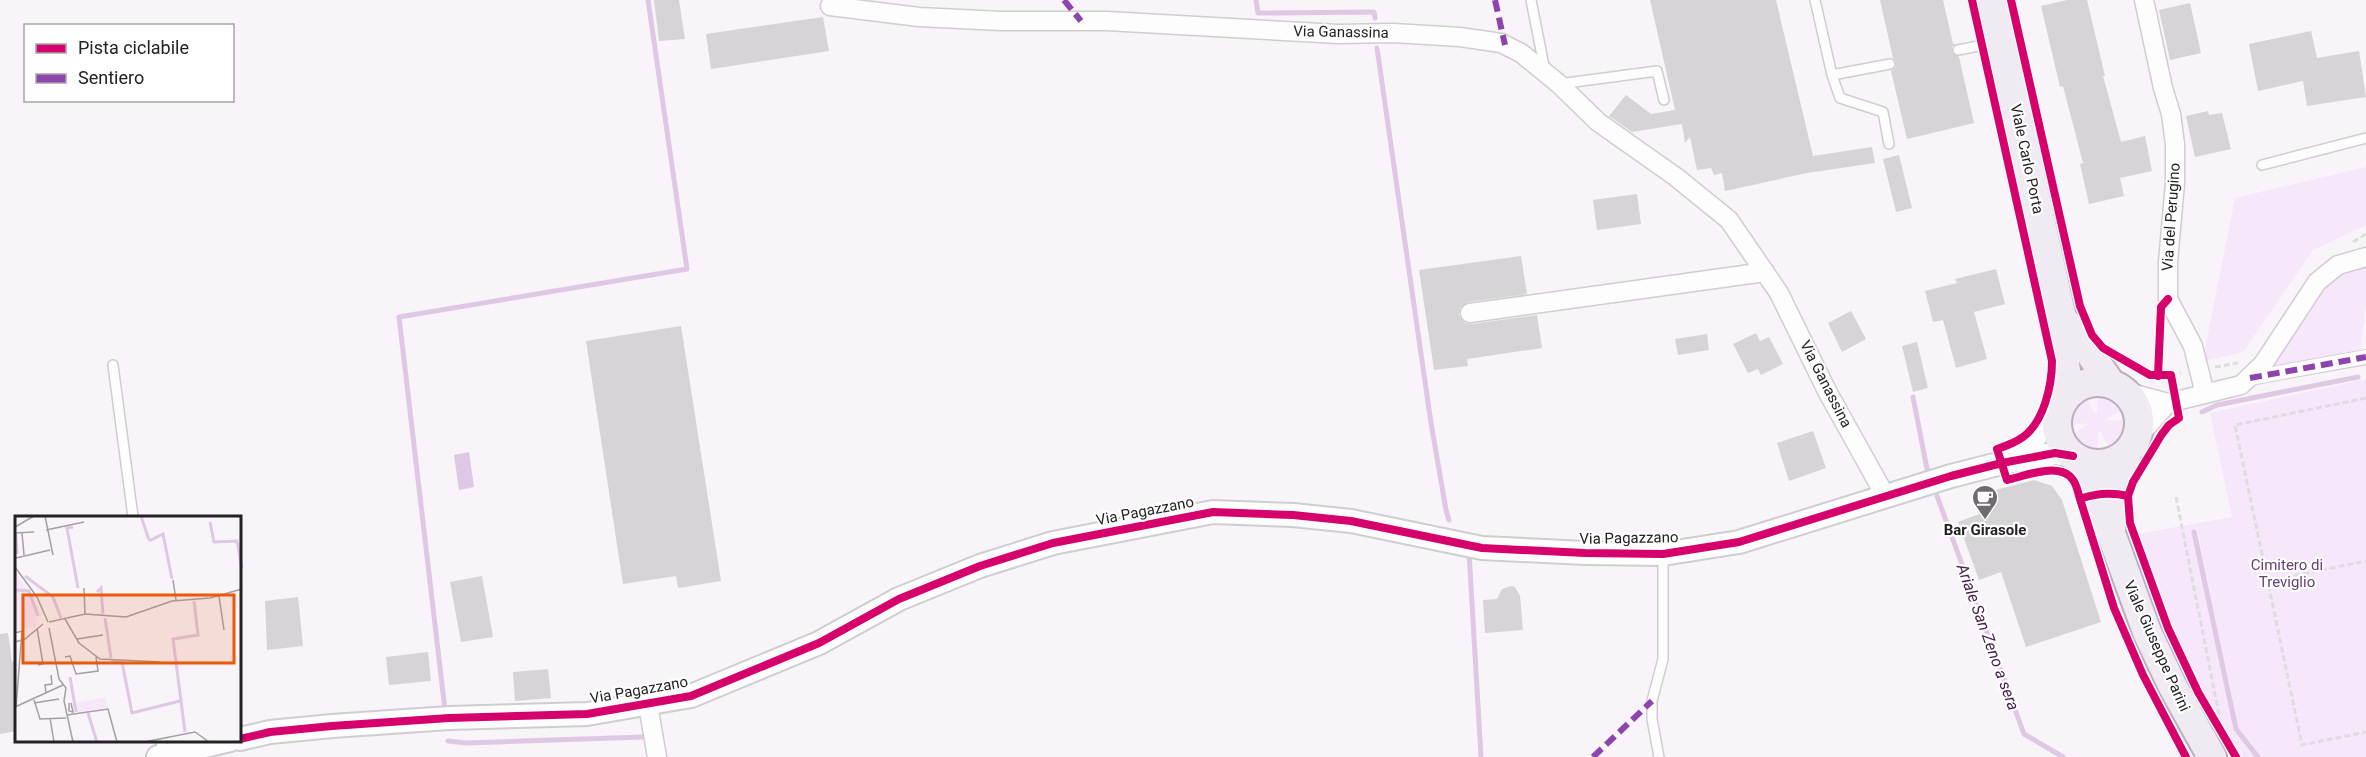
<svg xmlns="http://www.w3.org/2000/svg" width="2366" height="757" viewBox="0 0 2366 757" font-family="Roboto,sans-serif">
	<style>
		.green { fill: #f6e7fa }
		.water { fill: #dfc8e4 }
		.lines { fill: none; stroke-linecap: round; stroke-linejoin: round }
		.stream { stroke: #dfc8e4; stroke-width: 5 }
		.building { fill: #d6d4d7 }
		.service-casing { stroke: #d0cdd0; stroke-width: 12 }
		.pedestrian-casing { stroke: #d0cdd0; stroke-width: 16 }
		.minor-casing { stroke: #d0cdd0; stroke-width: 21 }
		.tertiary-casing { stroke: #d0cdd0; stroke-width: 26 }
		.primary-casing { stroke: #baadbe; stroke-width: 32 }
		.path { stroke: #dedddf; stroke-width: 3; stroke-dasharray: 6 3; stroke-linecap: butt }
		.service { stroke: #fefdfe; stroke-width: 9 }
		.pedestrian { stroke: #fefdfe; stroke-width: 14 }
		.minor { stroke: #fefdfe; stroke-width: 18 }
		.tertiary { stroke: #fefdfe; stroke-width: 22 }
		.primary { stroke: #f0eaf2; stroke-width: 28 }
		.quiet { stroke: #8e44ad; stroke-width: 6; stroke-dasharray: 12 6; stroke-linecap: butt }
		.cycleway-casing { stroke: #fff; stroke-width: 11 }
		.cycleway { stroke: #d6006c; stroke-width: 8 }
		.labels { text-anchor: middle; dominant-baseline: central; stroke-width: 4.5; stroke-linejoin: round; paint-order: stroke }
		.street-label { font-size: 15px; fill: #242124; stroke: #fff }
		.poi-label { font-size: 15px; font-weight: bold; fill: #242124; stroke: #fff }
		.park-label { font-size: 15px; fill: #663f70; stroke: #fff }
		.water-label { font-size: 16px; font-style: italic; fill: #411b4a; stroke: #fff }
		.inset-river { fill: none; stroke: #dfc8e4; stroke-width: 3 }
		.inset-road { fill: none; stroke: #a3a0a4; stroke-width: 1.5 }
		.view { fill: #e8590c; fill-opacity: 0.15; stroke: #e8590c; stroke-width: 3 }
		.inset-edge { fill: none; stroke: #242124; stroke-width: 3 }
	</style>
	<rect width="100%" height="100%" fill="#f8f4f9"/>
	<path class="green" d="M2366,167v58l-53,25 -70,102 -38,9 -2,-3 32,-160z
		M2362,264l4,4v36l-6,46 -89,16 58,-90z
		M2366,379v378h-125c-45,-70 -75,-145 -103,-223l94,-17 -22,-104z
		M2098,394l12,3 12,13 -17,10 20,1 -3,15 -13,12 -8,-16h-3v18c-12,0 -19,-6 -26,-15l18,-12 -21,2 4,-17 13,-11 8,16h3z"/>
	<path class="water" d="M469,452l5,35 -15,3 -5,-35z"/>
	<g class="lines">
		<path class="stream" d="M1256,0l2,13 116,-1 1,6
			M1377,48l54,375 15,87 3,10
			M1913,397l14,72
			M2202,412l15,-7 141,-28
			M1937,496l87,238 39,23
			M2194,532l42,197 22,28
			M1469,552l12,205
			M445,710l-46,-393 288,-48 -39,-269
			M448,741l18,2 177,-6"/>
	</g>
	<path class="building" d="M654,0h25l6,39 -26,2z
		M1650,0h126l37,156 59,-9 3,16 -68,10 -82,18 -3,-18 -8,2 -3,-7 -14,2 -7,-33 -5,6 -3,-19 -50,8 -23,-16 17,-21 25,19 24,-4z
		M1880,0h63l10,44h3l-4,3v5l7,5 15,66 -67,16 -16,-68 5,-4v-5l-3,-4z
		M2067,0h20l18,76h-2l18,66 24,-6 7,35 -32,7 4,18 -35,8 -9,-40 3,-1 -20,-77 -3,1 -19,-81z
		M2190,3l11,50 -31,7 -11,-50z
		M823,17l6,34 -118,18 -5,-35z
		M2311,31l6,27 42,-7 7,46 -59,9 -4,-25 -45,10 -9,-47z
		M2208,111l1,4 13,-2 9,36 -36,8 -9,-41z
		M1899,155l13,53 -16,4 -13,-53z
		M1637,194l4,30 -44,6 -4,-30z
		M1521,256l6,38 -59,8 -8,6 -1,7 6,8 7,1 65,-9 5,33 -75,11 1,7 -34,4 -15,-100z
		M1996,269l9,35 -31,8 13,47 -31,9 -13,-48 -10,2 -8,-31 32,-8 -2,-4z
		M1851,311l15,28 -24,13 -14,-29z
		M681,326l40,255 -43,7 -2,-12 -53,8 -37,-243z
		M1756,333l4,8 9,-4 14,27 -22,11 -3,-6 -10,4 -15,-29z
		M1707,334l2,16 -31,5 -3,-16z
		M1917,342l11,46 -15,4 -11,-46z
		M1813,431l13,37 -37,13 -12,-38z
		M2034,480l18,6 10,14 39,122 -75,25 -25,-75 -22,8 -21,-58 32,-12 -6,-17z
		M482,576l11,61 -32,5 -11,-60z
		M1511,586l4,1 5,9 3,34 -38,3 -2,-33 14,-1 5,-10z
		M298,597l5,49 -36,4 -2,-49z
		M8,633l4,29 4,-1v70l-16,3v-100z
		M428,652l3,29 -42,4 -3,-28z
		M548,669l3,29 -36,3 -2,-29z"/>
	<g class="lines">
		<defs>
			<path id="service" d="M1531,0l14,71
				M1815,0l17,75 58,-11
				M1958,50l41,-8
				M1832,75l8,23 43,14 6,32
				M1559,84l98,-13 7,29
				M2262,165l104,-27
				M113,365l20,152
				M161,740l2,16
				M1659,757l-7,-38v-18l11,-42v-105"/>
			<path id="pedestrian" d="M2250,378l116,-21"/>
			<path id="minor" d="M2144,0l19,88 8,26 4,30v39l-7,79v37l25,47 12,48
				M830,6l89,11 82,4h106l231,13 55,-1 67,4 41,6 20,10 38,31 39,38 78,55 53,43 50,73 48,98 59,106
				M1470,313l295,-41
				M2123,391l45,12 73,-18 22,-21 54,-82 21,-17 28,-8
				M2135,440l33,-37
				M648,705l9,52"/>
			<path id="tertiary" d="M2007,459l50,-40
				M240,739l30,-7 62,-6 117,-8 138,-4 104,-18 128,-53 80,-44 81,-33 73,-23 160,-31 80,3 58,6 131,27 103,5 78,1 76,-12 212,-66 51,-13 53,-10 18,3
				M158,757l72,-17"/>
			<path id="primary" d="M1992,0l70,318 2,41 6,34
				M2062,318l25,31 24,35
				M2057 423a41 41 0 1 1 82 0a41 41 0 1 1-82 0Z
				M2085,462l62,170 26,55 39,70
				M2111,530l5,-37 12,-42"/>
		</defs>
		<use href="#service" class="service-casing"/>
		<use href="#pedestrian" class="pedestrian-casing"/>
		<use href="#minor" class="minor-casing"/>
		<use href="#tertiary" class="tertiary-casing"/>
		<use href="#primary" class="primary-casing"/>
		<path class="path" d="M2353,242l13,-8
			M2215,367l23,-4
			M2171,375l10,-2
			M2366,398l-131,27 67,320 64,-13
			M2176,497l45,228
			M2268,581l98,-20"/>
		<use href="#service" class="service"/>
		<use href="#pedestrian" class="pedestrian"/>
		<use href="#minor" class="minor"/>
		<use href="#tertiary" class="tertiary"/>
		<use href="#primary" class="primary"/>
		<path class="quiet" d="M1064,0l17,21
			M1495,0l10,45
			M2250,378l116,-21
			M1593,757l59,-56"/>
		<defs>
			<path id="cycleway" d="M1972,0l80,361c0,24 -8,61 -29,76 -8,6 -17,9 -26,12l10,31c18,-4 53,-19 66,0 4,5 5,13 7,19 16,-6 31,-7 48,-3
				M2011,0l69,306 12,29 11,13 47,27h21l8,43 -10,7 -7,9 -29,48 -5,14 2,27 38,105 30,64 38,65
				M2158,376l3,-69 7,-8
				M2080,499l34,109 29,67 43,82
				M240,739l30,-7 62,-6 117,-8 138,-4 104,-18 128,-53 80,-44 81,-33 73,-23 160,-31 80,3 58,6 131,27 103,5 78,1 76,-12 212,-66 51,-13 53,-10 18,3"/>
		</defs>
		<use href="#cycleway" class="cycleway-casing"/>
		<use href="#cycleway" class="cycleway"/>
	</g>
	<defs>
		<symbol id="cafe-pin" viewBox="-11 -11 22 30"><path d="M0 17L-7.5 6A9.5 9.5 0 1 1 7.5 6Z" fill="#6e6b6f" stroke="#fff"/><path d="M-5.5-4.5H6V0H3Q3 3.5 0 3.5H-2.5Q-5.5 3.5-5.5 0ZM3-3.2v2h1.7v-2ZM-6 4.5H4V6H-6Z" fill="#fff"/></symbol>
	</defs>
	<g fill-rule="evenodd">
		<use href="#cafe-pin" x="1970" y="483" width="30" height="40"/>
	</g>
	<g class="labels">
		<g class="street-label">
			<text transform="translate(1341 32) rotate(1)">Via Ganassina</text>
			<text transform="translate(2027 159) rotate(78)">Viale Carlo Porta</text>
			<text transform="translate(2171 217) rotate(-86)">Via del Perugino</text>
			<text transform="translate(1826 384) rotate(63)">Via Ganassina</text>
			<text transform="translate(1145 511) rotate(-11)">Via Pagazzano</text>
			<text transform="translate(1629 538) rotate(-1)">Via Pagazzano</text>
			<text transform="translate(2157 646) rotate(66)">Viale Giuseppe Parini</text>
			<text transform="translate(639 690) rotate(-10)">Via Pagazzano</text>
		</g>
		<g class="poi-label">
			<text x="1985" y="530">Bar Girasole</text>
		</g>
		<g class="park-label">
			<text x="2287" y="565">Cimitero di<tspan x="2287" dy="17">Treviglio</tspan></text>
		</g>
		<g class="water-label">
			<text transform="translate(1988 637) rotate(70)">Ariale San Zeno a sera</text>
		</g>
	</g>
	<g transform="translate(15 516)">
		<rect width="226" height="226" fill="#f8f4f9"/>
		<path d="M1,57l27,42 -8,2 1,9 -21,5zM91,181l2,11 -31,4 -2,-9z" fill="#f6e7fa"/>
		<path class="inset-river" d="M126,0l8,24M195,6l4,20 23,-1 5,27M58,11l-6,1 11,60M1,19l1,19M134,25l14,-7 9,45M10,60l28,21 8,21M0,74l14,1 9,25M82,76l4,-4 2,26M90,102l6,40M96,145l11,1 10,51 48,-12M55,161l6,35M73,197l9,29M170,216l-12,-93 25,-4 -4,-34"/>
		<path class="inset-road" d="M30,0l8,39M0,11l19,-11M31,14l38,-8M0,17l19,-1M7,17l2,22M1,42l34,-8M0,51l22,30 11,25M158,64l3,20M69,72l1,26M204,80l5,34M50,103l14,24 21,16 60,3M34,106l36,-8 41,3 46,-16 38,-3 32,-9M22,112l6,36 -5,1M34,112l10,51 7,9 -2,13 9,41M0,117l7,-2 -6,76M62,123l26,-4M0,126l10,-3 18,-15M50,141l5,-1 6,18 22,-3 -2,-14M31,177l-1,-8 7,-1 -1,-9M19,184l6,19 26,-1M19,187l25,-4M54,187v8l4,1 -2,-9M0,191l48,-22M52,199l41,-6 9,33M35,202l4,24M129,226l51,-10 14,10"/>
		<path class="view" d="M8,79h211v68h-211z"/>
		<rect width="226" height="226" class="inset-edge"/>
	</g>
	<rect x="24" y="24" width="210" height="78" fill="#ffffff" stroke="#a7a6a7" stroke-width="1.5"/>
	<rect x="36" y="44" width="30" height="9" fill="#d6006c" stroke="#a7a6a7" stroke-width="1.5"/>
	<text x="78" y="54" font-size="18" fill="#242124">Pista ciclabile</text>
	<rect x="36" y="74" width="30" height="9" fill="#8e44ad" stroke="#a7a6a7" stroke-width="1.5"/>
	<text x="78" y="84" font-size="18" fill="#242124">Sentiero</text>
</svg>
